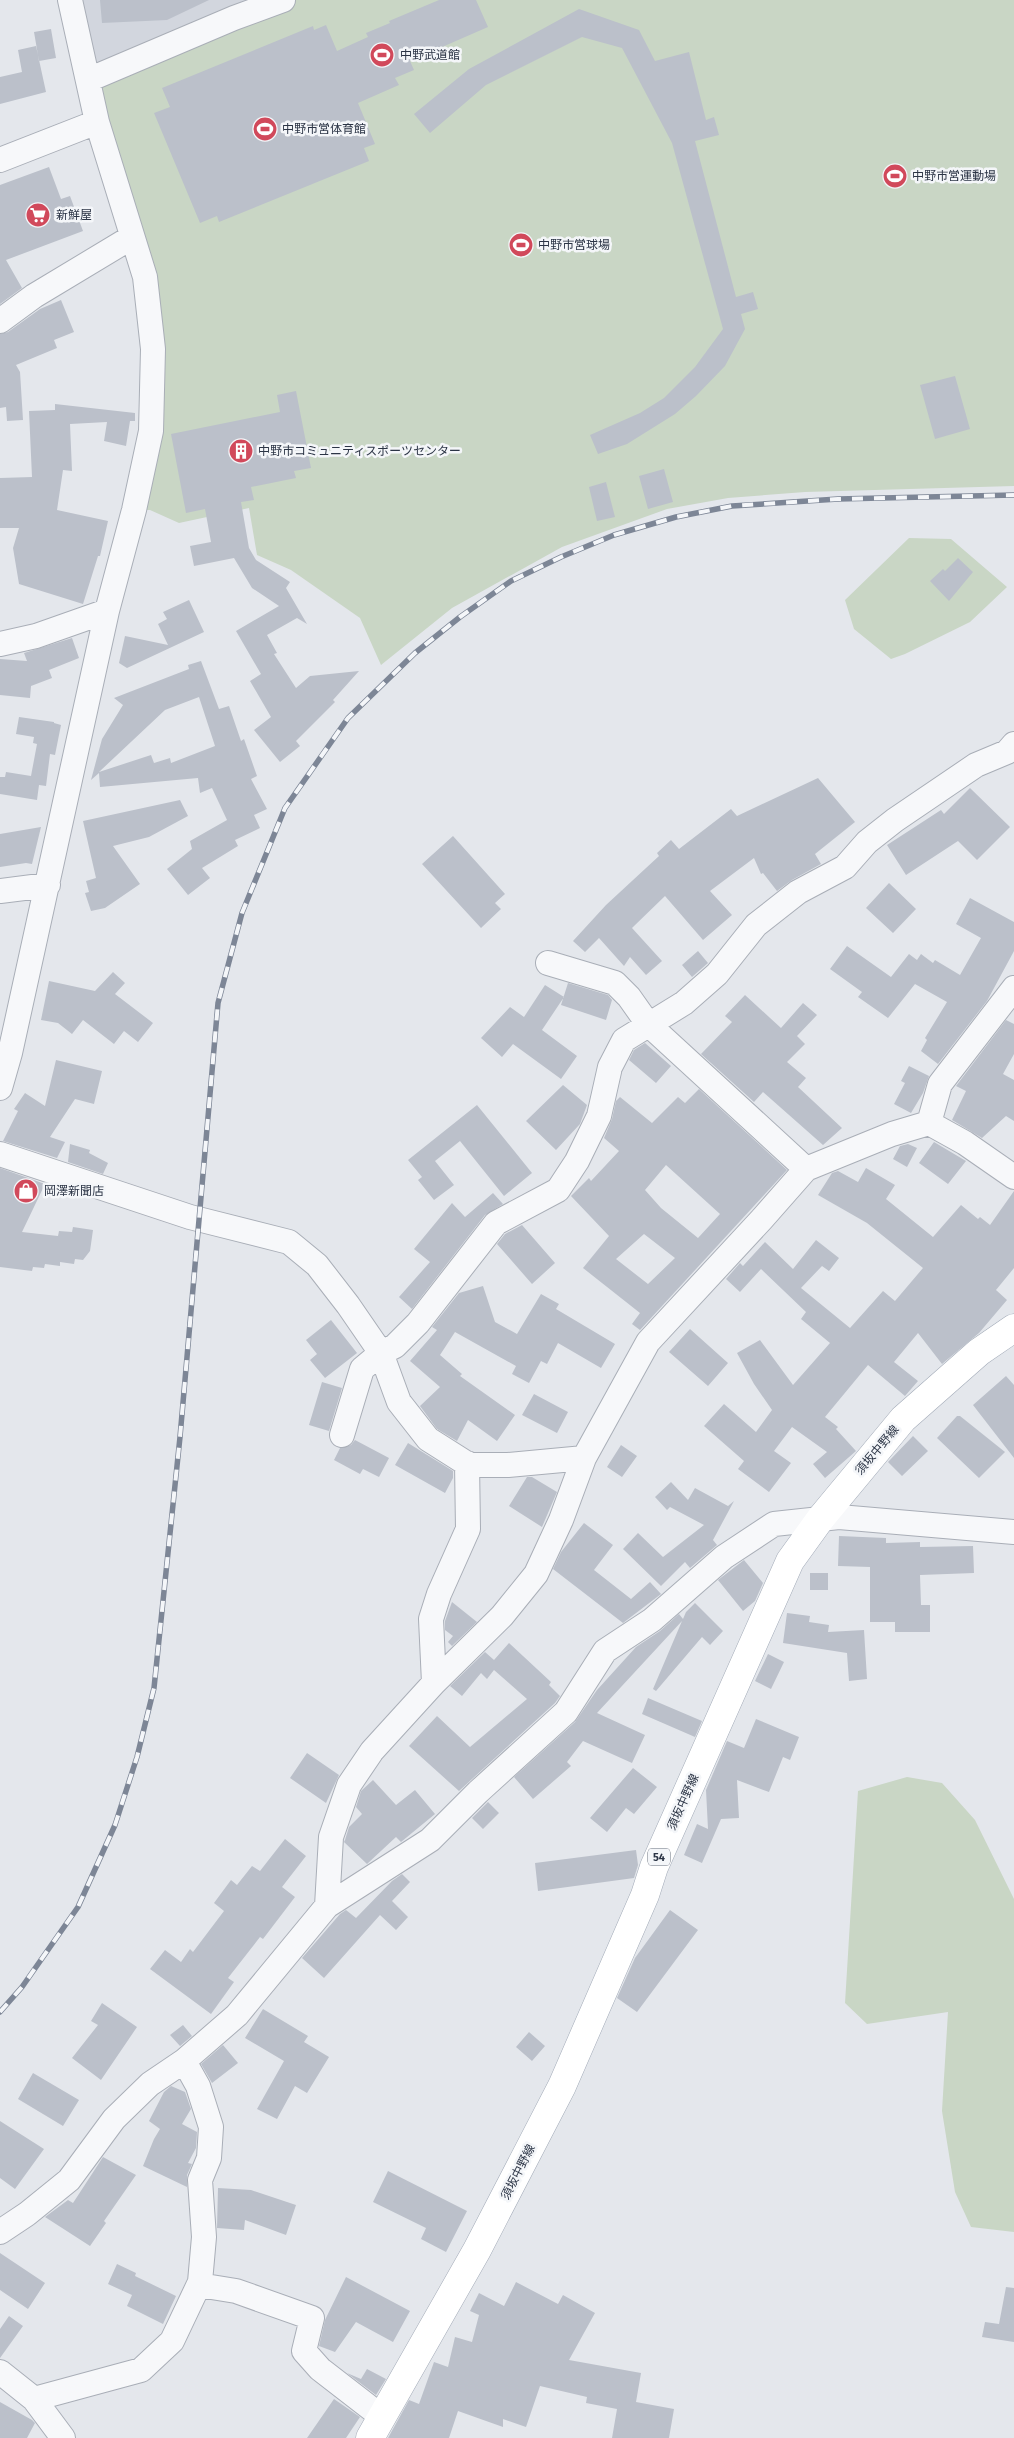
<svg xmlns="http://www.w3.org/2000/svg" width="1014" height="2438" viewBox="0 0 1014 2438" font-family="'Fira Sans','Noto Sans JP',sans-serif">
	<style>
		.built { fill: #d2d6de }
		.green { fill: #c9d6c5 }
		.building { fill: #bbc0ca; fill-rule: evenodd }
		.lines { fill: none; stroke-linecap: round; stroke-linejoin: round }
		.minor-casing { stroke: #a9aeb7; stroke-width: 26 }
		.major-casing { stroke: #a3abb8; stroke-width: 29 }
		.minor { stroke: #f7f8fa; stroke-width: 24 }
		.major { stroke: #fff; stroke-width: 28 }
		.rail-casing { stroke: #7d8696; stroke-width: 5.5 }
		.rail { stroke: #f4f6f9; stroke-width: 4; stroke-dasharray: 11; stroke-linecap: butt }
		.labels { text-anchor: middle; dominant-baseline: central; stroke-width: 5; stroke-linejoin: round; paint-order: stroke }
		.shield { fill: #f4f6f9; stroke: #676e7b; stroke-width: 1 }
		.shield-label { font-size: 11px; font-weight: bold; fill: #2b3445 }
		.poi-label { font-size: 12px; fill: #2b3445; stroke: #f4f6f9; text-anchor: start }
		.street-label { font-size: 12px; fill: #2b3445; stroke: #f4f6f9 }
	</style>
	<rect width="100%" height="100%" fill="#e4e7ec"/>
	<path class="built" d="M70,0h213l-195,80z"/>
	<path class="green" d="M283,0h731v486l-209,6 -77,6 -61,11 -105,38 -110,61 -71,57 -21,-47 -69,-48 -34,-15 -8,-47 -70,15 -29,-13h-16l19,-161 -65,-269z
		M909,538l42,1 56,48 -37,35 -65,32 -14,5 -37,-30 -9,-29z
		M907,1777l35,6 33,37 39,79v333l-43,-5 -16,-35 -13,-81 6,-99 -81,12 -22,-21 13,-212z"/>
	<path class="building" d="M100,0h109l-42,20 -65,3z
		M439,0h37l12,27 -78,34 4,9 -19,8 4,7 -41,18 17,41 -11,4 5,13 -150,61 -2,-6 -17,7 -46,-110 16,-6 -8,-19 151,-62 1,4 12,-5 11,26 31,-14 -2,-4 24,-10 -1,-2z
		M579,9l60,21 16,31 34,-9 17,68 8,-3 5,18 -24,6 41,156 17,-5 5,17 -17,5 4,15 -20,37 -29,30 -21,18 -48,30 -29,10 -8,-19 50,-22 24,-15 31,-31 28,-38 -51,-186 -50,-95 -40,-11 -96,48 -56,48 -16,-19 55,-45z
		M51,29l5,29 -17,3 -5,-29z
		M36,46l10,46 -46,12v-27l22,-5 -4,-22z
		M49,167l12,32 9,-3 13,35 -77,29 16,28 -22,16v-119z
		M61,300l13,32 -20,8 3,8 -41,17 4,7 3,48 -16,1 -1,-14 -6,1v-74l8,-2 32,-23z
		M955,376l15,53 -35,10 -15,-54z
		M296,391l15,77 -17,3 2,7 -45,9 3,13 -13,2 8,46 7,12 34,22 -4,6 21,36 -10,-6 -30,17 10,18 -3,1 22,34 14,-12 49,-5 -26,29 2,2 -39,39 4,5 -20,16 -26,-32 17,-13 -21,-36 11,-7 -25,-43 43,-25 -27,-18 -18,-30 -40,8 -4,-20 21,-4 -6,-33 -19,4 -15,-79 109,-22 -3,-17z
		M55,404l80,9v8h-5l-4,25 -22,-5 3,-19 -37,2 2,47 -9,-1 -6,40 51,11 -8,35h-2l-15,48 -64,-20 -6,-36 6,-20h-19v-50l32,-1 -3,-66 26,-1z
		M664,469l9,33 -25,7 -9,-33z
		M606,482l9,35 -18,4 -8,-34z
		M958,558l15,14 -24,29 -19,-20 13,-12 2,2z
		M189,600l15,32 -77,36 -8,-5 6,-27 43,9 -10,-21 9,-5 -4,-7z
		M72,638l7,20 -30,12 3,8 -21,8 -1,12 -30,-3v-36l27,2 -3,-8z
		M201,661l18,48 10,-3 12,35 3,-2 13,37 -6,3 16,30 -13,6 6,13 -25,12 3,6 -36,22 8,10 -22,17 -21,-26 25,-20 -2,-8 37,-21 -15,-32 -12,5 -2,-15 -98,9 -1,-14 -8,7 11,-41 21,-34 -9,-7 75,-29 -1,-4zM199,697l16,49 -44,17 -1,-5 -16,5 -3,-8 -52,17 66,-62z
		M19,717l35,5v1l7,2 -6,30 -5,-1 -4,32 -7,-1 -2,15 -37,-6v-17h5l1,-5 25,4 6,-32 -4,-1 1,-6 -18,-3z
		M818,778l37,44 -40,32 6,10 -29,16 -15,11 -14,-18 -2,1 -7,-16 -44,33 22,24 -29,25 -38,-44 -33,32 30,33 -16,14 -16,-18 -6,9 -25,-28 -14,14 -12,-11 33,-36 53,-49 -2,-3 14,-13 8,9 52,-40 6,7z
		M970,788l40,39 -33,33 -19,-19 -52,34 -19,-30 54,-35 3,4z
		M180,800l8,16 -39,21 -36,9 27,38 -35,24 -14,3 -6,-18 4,-1 -3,-11 10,-3 -13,-57z
		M41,827l-9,37 -6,-1 -26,4v-33z
		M453,836l52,58 -10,9 6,6 -20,19 -59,-64z
		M889,883l27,26 -23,24 -27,-25z
		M970,898l44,24v29l-27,50 -49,63 -17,-13 6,-11 -2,-2 22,-36 -32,-18 -27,34 -30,-21 4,-5 -32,-23 17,-23 44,31 18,-23 8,6 4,-6 12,9 2,-3 25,15 21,-37 -25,-14z
		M698,951l10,12 -16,14 -10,-12z
		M113,972l12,11 -10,11 38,29 -15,19 -14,-11 -10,13 -31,-24 -11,14 -14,-11 -17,-3 8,-39 46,10z
		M568,983l40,12 4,5 -6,20 -45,-15z
		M545,985l19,12 -22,33 35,26 -16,23 -48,-35 -11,13 -21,-19 29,-31 14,10z
		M745,995l36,33 22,-25 14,12 -20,21 8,8 -18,18 19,16 -8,9 44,41 -19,17 -60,-53 -9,10 -53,-48 31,-32 -7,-6z
		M1006,1020l8,4v30l-11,20 11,6v41l-8,-5 -24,22 -30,-18 14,-29 -10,-5z
		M645,1043l26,23 -15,17 -27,-23 5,-10z
		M56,1060l46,11 -8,33 -19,-5 -25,38 15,5 -8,16 -54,-17 15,-30 -4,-2 11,-16 20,13z
		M909,1066l20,10 -6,17 -12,20 -17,-9 11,-21 -4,-2z
		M563,1085l24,20 -7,19 -24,26 -30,-29z
		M699,1089l88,81 -147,160 -8,-6 8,-11 -57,-45 26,-32 -38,-40 18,-18 2,3 28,-30 -15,-13 8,-19 4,-18 4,-4 32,26 26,-26 7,6zM666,1165l54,49 -22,24 -37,-30 -16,-18zM644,1234l31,24 -27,26 -32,-25z
		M477,1105l55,68 -28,23 -44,-55 -25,20 19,24 -20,15 -16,-20 4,-3 -14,-17z
		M934,1142l32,19 -18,23 -29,-21z
		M70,1144l20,6 -1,3 19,10 -5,11 -35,-12z
		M908,1144l9,4 -10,19 -14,-8 7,-13z
		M0,1168l45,16 -23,48 36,4 1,-5 13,1 1,-5 20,3 -3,21 -7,9 -8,-1 -1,5 -14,-2v4l-15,-2 -1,4 -11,-1 -1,4 -32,-4z
		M866,1168l29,17 -9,14 47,38 28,-32 17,14 2,-2 10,8 24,-34v77l-18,22 11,10 -28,33 -37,31 -24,-31 -24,29 24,19 -13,15 -37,-31 -43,52 13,10 -2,2 20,22 -31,27 -12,-14 14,-12 -35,-25 -18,24 17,12 -22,29 -31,-23 6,-8 -40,-35 20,-22 32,28 16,-22 -18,-26 -17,-31 23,-13 33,45 37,-42 -29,-24 5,-7 -45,-43 -21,23 -14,-13 14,-16 3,3 22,-24 28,27 23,-29 23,18 -10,13 -7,-5 -21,22 49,40 33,-37 12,10 28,-33 -56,-45 -49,-28 14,-22 6,-2 20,11z
		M493,1193l10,11 -18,11 -73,94 -13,-12 31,-35 -16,-13 38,-46 13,14z
		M522,1225l33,38 -23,21 -35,-40 8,-10z
		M483,1286l12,36 22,12 24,-40 18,10 -3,5 59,35 -14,24 -43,-25 -11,21 -6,-3 -12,22 -17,-9 4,-8 -61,-34 -15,23 22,19 -2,2 55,39 -18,26 -29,-21 -11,21 -20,-12 -17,-23 20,-19 -30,-26 27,-31 -5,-3 27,-34z
		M331,1320l26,33 -32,25 -15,-18 7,-6 -11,-14z
		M690,1329l38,34 -20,23 -39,-34z
		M1006,1376l8,9v73l-41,-53z
		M322,1382l20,6 -13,43 -20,-6z
		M534,1394l34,18 -11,21 -35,-18z
		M957,1416h3l45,36 -26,26 -42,-40z
		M913,1436l15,15 -26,25 -14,-14z
		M355,1440l34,18 -10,19 -16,-8 -3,5 -26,-14 6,-12 11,-3z
		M408,1443l45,28v7l-8,15 -50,-28z
		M621,1445l16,11 -15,21 -15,-10z
		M527,1477h5l25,15 -15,35 -33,-21z
		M671,1482l17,18 7,-12 33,18 6,-5 -21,39 4,5 -27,23 -5,-6 -24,24 -38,-37 15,-16 25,24 41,-32 -34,-18 -3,3 -12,-13z
		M584,1523l29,22 -19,25 37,29 19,-17 11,12 -38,29 -70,-54 8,-17z
		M839,1536l47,2v5l34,-1v5l53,-1 1,27 -54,2 1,30h9v27h-35v-10h-25v-55l-32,-1z
		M744,1560l19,23 -8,18 -12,10 -25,-31z
		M810,1573h18v17h-18z
		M452,1602l25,20 -25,24 -4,-4 5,-6 -8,-6v-9z
		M695,1603l28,28 -13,14 -8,-8 -46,54 -3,-2 29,-68 -85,92 48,22 -13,28 -49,-22 -16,21 4,4 -38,33 -19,-22 61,-55 22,-32 39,-43 24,-16 19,-17 4,5 3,-7z
		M787,1613l23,3 -1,6 20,3 -1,7 36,-2 3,49 -18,2 -2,-28 -64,-10z
		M509,1643l42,39 -2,3 11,11 -5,7 -96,88 -50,-45 28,-30 33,31 57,-48 -33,-29 -7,9 -6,-6 -19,23 -12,-10 35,-34 9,8z
		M768,1654l16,8 -13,27 -16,-8z
		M648,1698l54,23 -7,16 -53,-23z
		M756,1719l43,18 -9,23 -7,-3 -14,35 -32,-12 2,38 -18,1 -19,44 -18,-8 13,-31 11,5 -2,-39 21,-49 17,7z
		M307,1753l32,22 -13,28 -36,-25z
		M633,1768l24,19 -23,27 -8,-6 -19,24 -17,-14z
		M373,1780l23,25 19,-15 20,24 -34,28 -5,-5 -29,27 -23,-22 1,-2 4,-13 13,-13 -6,-7 5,-16z
		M488,1802l11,11 -16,16 -11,-11z
		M285,1839l21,17 -24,31 13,10 -32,42 -3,-2 -32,41 6,4 -23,32 -61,-45 15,-19 16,12 9,-13 3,3 31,-41 -10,-8 17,-23 6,5 15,-19 8,5z
		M636,1850l2,15 -4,13 -96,13 -3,-28z
		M402,1874l8,8 -18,19 16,16 -12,13 -16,-15 -56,63 -22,-20 38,-44 6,-4 10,8 36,-37z
		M670,1910l28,20 -61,82 -20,-14 18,-40z
		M102,2003l35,24 -36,53 -29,-22 26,-33 -7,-4z
		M263,2009l45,27 -4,6 25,15 -22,36 -12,-7 -18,33 -20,-10 27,-48 -39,-23z
		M183,2025l9,11 -12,10 -10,-11z
		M529,2032l16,14 -13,15 -16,-14z
		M223,2045l15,18 -26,20 -11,-19z
		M33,2073l46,27 -16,26 -45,-27z
		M171,2086l14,6 6,17 -9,15 15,8 -1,16 -8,15 4,1 -5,11v12l-44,-21 11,-27 6,-10 -11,-8 15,-29z
		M0,2121l44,28 -29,40 -15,-11z
		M103,2157l33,18 -32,46 2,2 -16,23 -45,-29 23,-17 5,3z
		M388,2171l79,40 -21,41 -25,-13 5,-11 -53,-26z
		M218,2188l33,2 45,15 -10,30 -41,-15 -1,10 -27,-2z
		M0,2253l45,30 -17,26 -28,-19z
		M117,2264l19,9 -1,3 41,20 -13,28 -36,-18 5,-11 -24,-11z
		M346,2277l64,34 -17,31 -37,-20 -21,30 -16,-6 6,-26z
		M516,2282l42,22 5,-9 32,18 -26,47 72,13 -5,29 38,7 -5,29h-57l5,-29 -31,-6 1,-6 -47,-11 -14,41 -23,-8v8l-45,-16 -9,27h-61l21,-38 10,4 15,-42 14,5 7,-30 17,5 7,-27 -9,-4 9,-18 25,13z
		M1006,2287l8,1v54l-32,-5 3,-15 14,2z
		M9,2316l14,10 -23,32v-29z
		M367,2369l19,10 -10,16 -29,-22 14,6z
		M334,2399l26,18 -14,21h-39z
		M0,2402l32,18 3,3 -8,15h-27z"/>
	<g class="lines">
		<defs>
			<path id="minor" d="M88,80l146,-62 49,-18
				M0,160l97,-38
				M0,321l34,-25 98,-59
				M0,644l36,-8 71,-25
				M0,891l48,-6
				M548,963l67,20 14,14 19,27 158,145
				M0,1088l10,-35 97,-442 27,-101 17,-79 2,-82 -8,-72 -48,-155 -27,-122
				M929,1123l36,20 49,34
				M0,1154l190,63 99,25 28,23 31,40 33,48 18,49 29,37 41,26h39l76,-7
				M342,1435l20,-66 19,-16 14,-7 23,-23 78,-100 62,-33 19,-29 22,-45 11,-49 14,-27 60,-37 33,-29 39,-49 42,-33 47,-25 22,-25 28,-22 81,-55 31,-13 7,-8
				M434,1683l-3,-64 8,-25 29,-65 -1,-66
				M327,1906l4,-69 18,-52 23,-34 62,-68 68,-67 34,-42 25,-54 23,-62 64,-116 114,-123 44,-50 86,-35 37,-11 11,-39 74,-96
				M0,2232l27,-18 42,-34 45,-61 36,-35 34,-23 53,-46 90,-109 103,-66 48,-48 88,-80 39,-61 47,-31 72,-63 50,-33 65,-7 175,15
				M199,2285l37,6 76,27 -8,33 16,18 62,48
				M0,2372l34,27 29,39
				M34,2399l107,-29 31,-29 28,-59 4,-45 -4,-57 9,-22 2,-31 -13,-41 -14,-25"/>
			<path id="major" d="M370,2438l107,-188 85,-164 83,-191 9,-28 136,-306 31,-43 82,-99 76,-67 35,-24"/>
		</defs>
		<use href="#minor" class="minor-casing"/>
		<use href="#major" class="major-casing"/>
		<use href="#minor" class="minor"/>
		<use href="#major" class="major"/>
		<defs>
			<path id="rail" d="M0,2012l22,-25 56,-80 37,-82 22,-68 17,-69 26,-251 38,-434 24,-90 43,-105 63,-90 67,-65 45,-36 51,-36 50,-24 53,-22 62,-18 56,-11 106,-7 176,-4"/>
		</defs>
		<use href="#rail" class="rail-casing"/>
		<use href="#rail" class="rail"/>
	</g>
	<defs>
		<symbol id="stadium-disc" viewBox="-11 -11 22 22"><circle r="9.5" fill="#d1495b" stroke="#f4f6f9"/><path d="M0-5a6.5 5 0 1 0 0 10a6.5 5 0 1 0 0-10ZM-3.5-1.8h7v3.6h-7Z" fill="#fff"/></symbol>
		<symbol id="supermarket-disc" viewBox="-11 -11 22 22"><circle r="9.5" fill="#d1495b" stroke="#f4f6f9"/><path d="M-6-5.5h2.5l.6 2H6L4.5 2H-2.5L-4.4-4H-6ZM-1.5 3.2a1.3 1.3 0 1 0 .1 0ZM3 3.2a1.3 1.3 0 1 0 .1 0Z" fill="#fff"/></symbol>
		<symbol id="building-disc" viewBox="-11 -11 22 22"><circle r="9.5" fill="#d1495b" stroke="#f4f6f9"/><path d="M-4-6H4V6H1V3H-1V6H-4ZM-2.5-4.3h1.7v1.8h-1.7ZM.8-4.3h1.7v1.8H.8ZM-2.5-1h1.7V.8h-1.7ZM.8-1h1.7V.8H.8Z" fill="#fff"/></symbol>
		<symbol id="shop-disc" viewBox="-11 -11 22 22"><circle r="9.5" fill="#d1495b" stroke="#f4f6f9"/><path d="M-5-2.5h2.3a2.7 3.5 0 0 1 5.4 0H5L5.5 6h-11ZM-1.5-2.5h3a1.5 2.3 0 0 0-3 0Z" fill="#fff"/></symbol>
	</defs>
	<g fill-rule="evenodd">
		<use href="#stadium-disc" x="368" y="41" width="28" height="28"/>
		<use href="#stadium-disc" x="251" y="115" width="28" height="28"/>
		<use href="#stadium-disc" x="881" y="162" width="28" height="28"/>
		<use href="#supermarket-disc" x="24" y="201" width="28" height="28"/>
		<use href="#stadium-disc" x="507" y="231" width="28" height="28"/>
		<use href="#building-disc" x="227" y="437" width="28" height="28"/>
		<use href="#shop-disc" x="12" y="1177" width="28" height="28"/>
	</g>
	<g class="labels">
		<rect class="shield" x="648" y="1848.5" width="22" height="17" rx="4"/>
		<g class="shield-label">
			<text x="659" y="1857">54</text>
		</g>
		<g class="poi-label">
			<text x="400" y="55">中野武道館</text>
			<text x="282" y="129">中野市営体育館</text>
			<text x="912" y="176">中野市営運動場</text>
			<text x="56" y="215">新鮮屋</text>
			<text x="538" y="245">中野市営球場</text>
			<text x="258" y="451">中野市コミュニティスポーツセンター</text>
			<text x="44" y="1191">岡澤新聞店</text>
		</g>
		<g class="street-label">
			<text transform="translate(877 1450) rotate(-50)">須坂中野線</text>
			<text transform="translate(683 1802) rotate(-66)">須坂中野線</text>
			<text transform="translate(518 2172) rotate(-63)">須坂中野線</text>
		</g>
	</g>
</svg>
